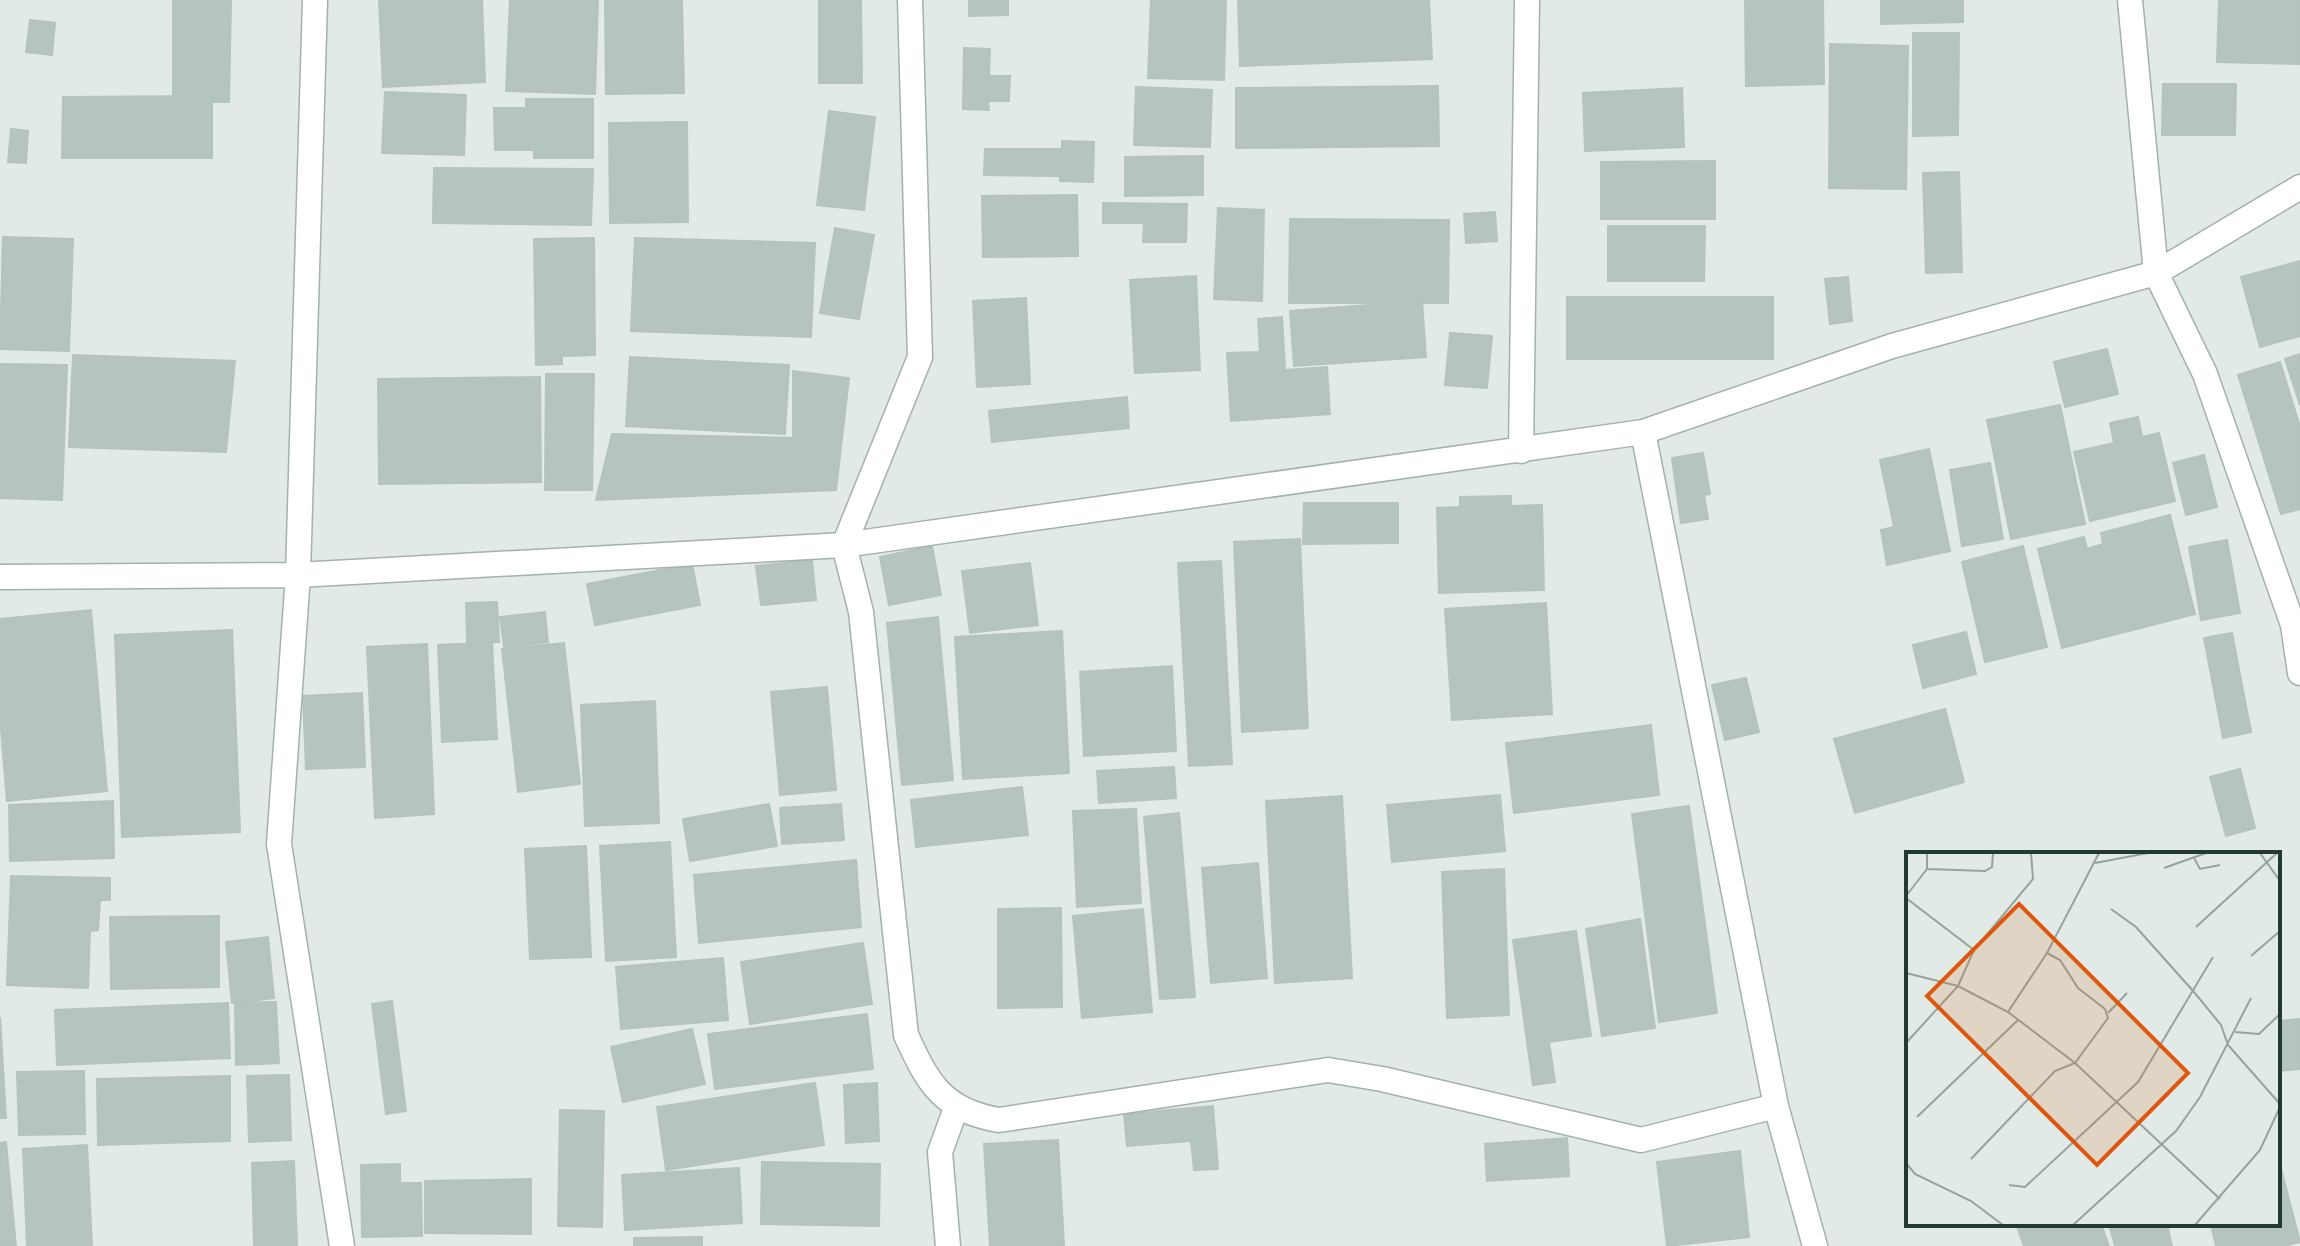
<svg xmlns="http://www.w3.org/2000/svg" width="2300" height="1246" viewBox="0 0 2300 1246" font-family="'Asap Condensed',sans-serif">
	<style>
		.building { fill: #b6c4bf; stroke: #b4c3bc; stroke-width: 2 }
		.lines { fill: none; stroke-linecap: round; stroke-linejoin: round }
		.minor-casing { stroke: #a4b1ad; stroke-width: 27 }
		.minor { stroke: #fff; stroke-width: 24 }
		.inset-road { fill: none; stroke: #95a39e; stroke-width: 2 }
		.view { fill: #de570e; fill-opacity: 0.15; stroke: #de570e; stroke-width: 4 }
		.inset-edge { fill: none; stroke: #233933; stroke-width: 4 }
	</style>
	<rect width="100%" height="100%" fill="#e1eae6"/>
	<path class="building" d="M379,0h103l3,82 -102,5z
		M510,0h88l-3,94 -89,-3z
		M605,0h77l2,93 -78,1z
		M819,0h42l1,83h-43z
		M969,0h39v15l-39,1z
		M1151,0h75l-2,80 -76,-2z
		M1238,0h191l3,59 -192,7z
		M1745,0h78l1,84 -78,2z
		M1881,0h82v22l-82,2z
		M2219,0h81v64l-83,-2z
		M173,1h58l-2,101h-56z
		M30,20l25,3 -3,32 -26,-3z
		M1913,33h46l-1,102 -45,1z
		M1830,44l78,2 -2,143 -77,-1z
		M964,48l26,1 -1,27h21l-1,25h-21l1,9 -26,-1z
		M2163,84h73l-1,51h-73z
		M1438,86l1,60 -203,2v-60z
		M1136,87l76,3 -2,57 -76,-2z
		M1682,88l2,59 -99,4 -2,-58z
		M385,92l81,3 -2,60 -82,-2z
		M212,96v62h-150l1,-61z
		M526,99h67v59h-59v-8h-39l-1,-42h32z
		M829,111l46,6 -11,93 -47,-5z
		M687,122l1,100 -78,1 -1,-100z
		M11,129l17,2 -2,32 -18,-1z
		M1062,141l32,1 -1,40 -33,-1v-5l-76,-1 1,-26h77z
		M1203,156v39l-78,1v-39z
		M1715,161v58h-114v-57z
		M434,168l159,1 -2,56 -158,-2z
		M1959,172l3,100 -36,1 -3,-100z
		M1077,195l1,61 -95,1 -1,-61z
		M1103,203l84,1 -1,38h-43l1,-19h-41z
		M1218,208l46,2 -2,91 -48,-2z
		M1495,212l2,29 -31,2 -2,-29z
		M1290,219l159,1 -1,83h-159z
		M1608,226h97l-1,55h-96z
		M835,228l39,7 -15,84 -39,-6z
		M3,237l70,2 -4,112 -69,-2z
		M594,238l1,117 -33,1v8l-26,1 -2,-126z
		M635,238l180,5 -4,94 -180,-6z
		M2300,261v75l-40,11 -19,-70z
		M1196,276l4,94 -65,3 -5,-93z
		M1848,277l4,44 -22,3 -5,-45z
		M1567,297h206v62h-206z
		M1026,298l4,86 -53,3 -4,-86z
		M1422,301l4,56 -132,9 -4,-55z
		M1282,317l3,53 42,-3 3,47 -99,7 -4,-68 33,-1 -2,-33z
		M1450,333l42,3 -5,52 -42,-3z
		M2107,349l11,45 -53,13 -11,-45z
		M2300,354v51l-15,-46z
		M73,355l162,6 -9,91 -157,-5z
		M630,357l159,8 -4,69 -159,-8z
		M2280,362l20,65v82l-19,5 -43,-139z
		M0,364l67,1 -5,135 -62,-2z
		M793,371l56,7 -13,112 -240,10 16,-66 181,4z
		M546,374h48l-2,116h-47z
		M540,377l1,105 -162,2 -1,-105z
		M1127,397l2,31 -137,14 -3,-31z
		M2060,405l25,119 -74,15 -24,-119z
		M2138,417l4,20 17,-4 16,68 -85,20 -16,-69 40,-9 -4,-20z
		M1929,449l21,102 -63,14 -6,-35 13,-3 -14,-67z
		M1703,453l7,41 -6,1 4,24 -27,4 -9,-65z
		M2204,455l13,52 -31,8 -13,-52z
		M1990,463l13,76 -41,7 -12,-76z
		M1511,496v10l31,-1 2,85 -105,3 -2,-85 23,-1v-10z
		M1304,503h94v40l-95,1z
		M2170,515l25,99 -133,34 -24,-99 46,-12 3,12 16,-5 -2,-11z
		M1300,539l8,189 -66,4 -8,-190z
		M2227,540l13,73 -39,7 -12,-73z
		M932,546l9,49 -52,10 -9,-48z
		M2023,546l24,101 -62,15 -23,-100z
		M812,560l4,40 -55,5 -5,-39z
		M1221,561l11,203 -43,2 -11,-203z
		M1030,563l8,62 -68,8 -8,-62z
		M692,564l8,41 -105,20 -8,-41z
		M497,602l2,40 -32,1 -1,-40z
		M1546,603l6,111 -100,6 -7,-111z
		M91,610l16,181 -100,10 -7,-84v-98z
		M545,612l3,30 -44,5 -4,-30z
		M938,617l15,163 -51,5 -15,-162z
		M232,630l8,202 -118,5 -7,-202z
		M1062,631l7,142 -106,6 -8,-142z
		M1966,632l10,42 -53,14 -10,-43z
		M2232,633l19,99 -28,6 -19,-100z
		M492,642l5,97 -55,3 -4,-97z
		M564,643l16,141 -62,8 -16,-143z
		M427,644l7,170 -59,4 -8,-171z
		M1172,666l4,85 -92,5 -4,-84z
		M1746,678l13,54 -34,8 -13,-55z
		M827,687l9,103 -56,5 -9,-103z
		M362,693l3,74 -59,2 -3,-73z
		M655,701l4,122 -74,3 -4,-121z
		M1945,709l19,73 -109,31 -21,-74z
		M1651,725l8,70 -145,18 -8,-70z
		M1174,767l2,31 -77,5 -2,-32z
		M2240,769l15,59 -29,8 -16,-59z
		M1022,787l6,48 -112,12 -5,-47z
		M1500,795l5,56 -113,11 -5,-57z
		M1342,796l10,182 -77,5 -9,-182z
		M113,801l1,57 -104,3 -1,-56z
		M769,804l8,42 -87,15 -7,-42z
		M841,804l3,36 -62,4 -2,-36z
		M1689,806l28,207 -58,9 -27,-208z
		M1136,809l5,94 -64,4 -4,-96z
		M1179,813l16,184 -35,2 -16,-182z
		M670,842l6,115 -70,4 -6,-115z
		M586,846l5,111 -61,2 -5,-110z
		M856,860l5,67 -162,16 -5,-68z
		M1258,863l9,115 -56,5 -9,-115z
		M1504,869l5,146 -62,3 -5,-146z
		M11,876l99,2v22h-10l-2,30 -8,1 -2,57 -81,-3z
		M1061,908l1,99 -64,1v-99z
		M1143,909l9,103 -70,6 -9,-102z
		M219,916v71l-108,2 -1,-72z
		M1640,919l15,109 -53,8 -16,-107z
		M1576,931l15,105 -42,6 6,40 -22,3 -20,-145z
		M268,937l6,61 -42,5 -6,-61z
		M863,943l9,61 -122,20 -9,-62z
		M723,958l5,62 -107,9 -5,-62z
		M392,1001l14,110 -20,3 -14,-110z
		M276,1002l3,61 -43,2 -1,-62z
		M228,1003l2,55 -173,7 -2,-55z
		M867,1014l6,55 -158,20 -7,-55z
		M0,1017l6,101h-6z
		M2300,1019v50l-22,2v-50z
		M692,1029l13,55 -82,18 -12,-55z
		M84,1071l1,63 -66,1 -2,-63z
		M289,1075l2,65 -42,2 -2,-66z
		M230,1076v65l-132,4 -1,-66z
		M815,1083l9,62 -158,25 -9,-63z
		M877,1083l2,58 -33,2 -2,-58z
		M1213,1106l5,63 -24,1 -3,-29 -64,5 -3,-32z
		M560,1110l44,1 -2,116 -44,-1z
		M1567,1138l2,38 -82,5 -2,-37z
		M1058,1140l6,106h-74l-6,-102z
		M6,1142l10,104h-16v-103z
		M87,1145l5,101h-65l-4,-97z
		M1740,1151l9,86 -82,9 -10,-84z
		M2278,1157l22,85 -16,4h-68l-5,-22h67z
		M294,1161l3,85h-43l-2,-83z
		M762,1162l118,2 -1,62 -118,-2z
		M400,1164v19h21l1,53 -60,1 -1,-72z
		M739,1168l3,55 -117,7 -3,-55z
		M531,1179v55l-106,-1v-52z
		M2016,1224h85l8,22h-85z
		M2109,1224h58l5,22h-57z
		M702,1237v9h-68v-8z"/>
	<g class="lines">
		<defs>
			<path id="minor" d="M315,0l-17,575 -19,269 63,402
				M910,0l10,357 -76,188 17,67 45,423c22,49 38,76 93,85l329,-50 54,9 259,61 135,-34
				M2130,0l26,273 49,101 88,251 7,48
				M1643,432l133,674 39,140
				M1521,451l6,-451
				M0,577l298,-2 546,-30 799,-113 249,-86 264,-73 144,-86
				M948,1246l-8,-94 16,-44"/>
		</defs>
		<use href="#minor" class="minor-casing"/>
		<use href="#minor" class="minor"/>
	</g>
	<g transform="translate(1906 852)">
		<rect width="374" height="374" fill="#e1eae6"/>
		<path class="inset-road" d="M354,1l20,28M288,6l6,11 20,-4M189,11l53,-10M258,16l42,-15M21,17l58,2 7,-4 1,-14M0,44l21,-27v-16M0,46l68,52M205,57l25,18 58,65 27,33 7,20 52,59M290,75l81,-74M345,104l29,-25M0,121l52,13 50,26 67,51 145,136M102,160l39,-59 52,-100M202,161l19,-20M329,180l24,2 21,-20M0,191l52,-57 16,-36 59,-71 -2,-26M11,265l101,-97M65,307l84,-88 20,-8 33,-45 -3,-9 -27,-21 -18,-28 -13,-7M0,311l9,11 56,27 32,24M103,333l16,2 113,-105 75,-125M167,373l103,-94 24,-34 51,-99M289,373l65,-75 20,-43"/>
		<path class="view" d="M113,52l169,169 -91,92 -170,-169z"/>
		<rect width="374" height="374" class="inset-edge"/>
	</g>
</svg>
